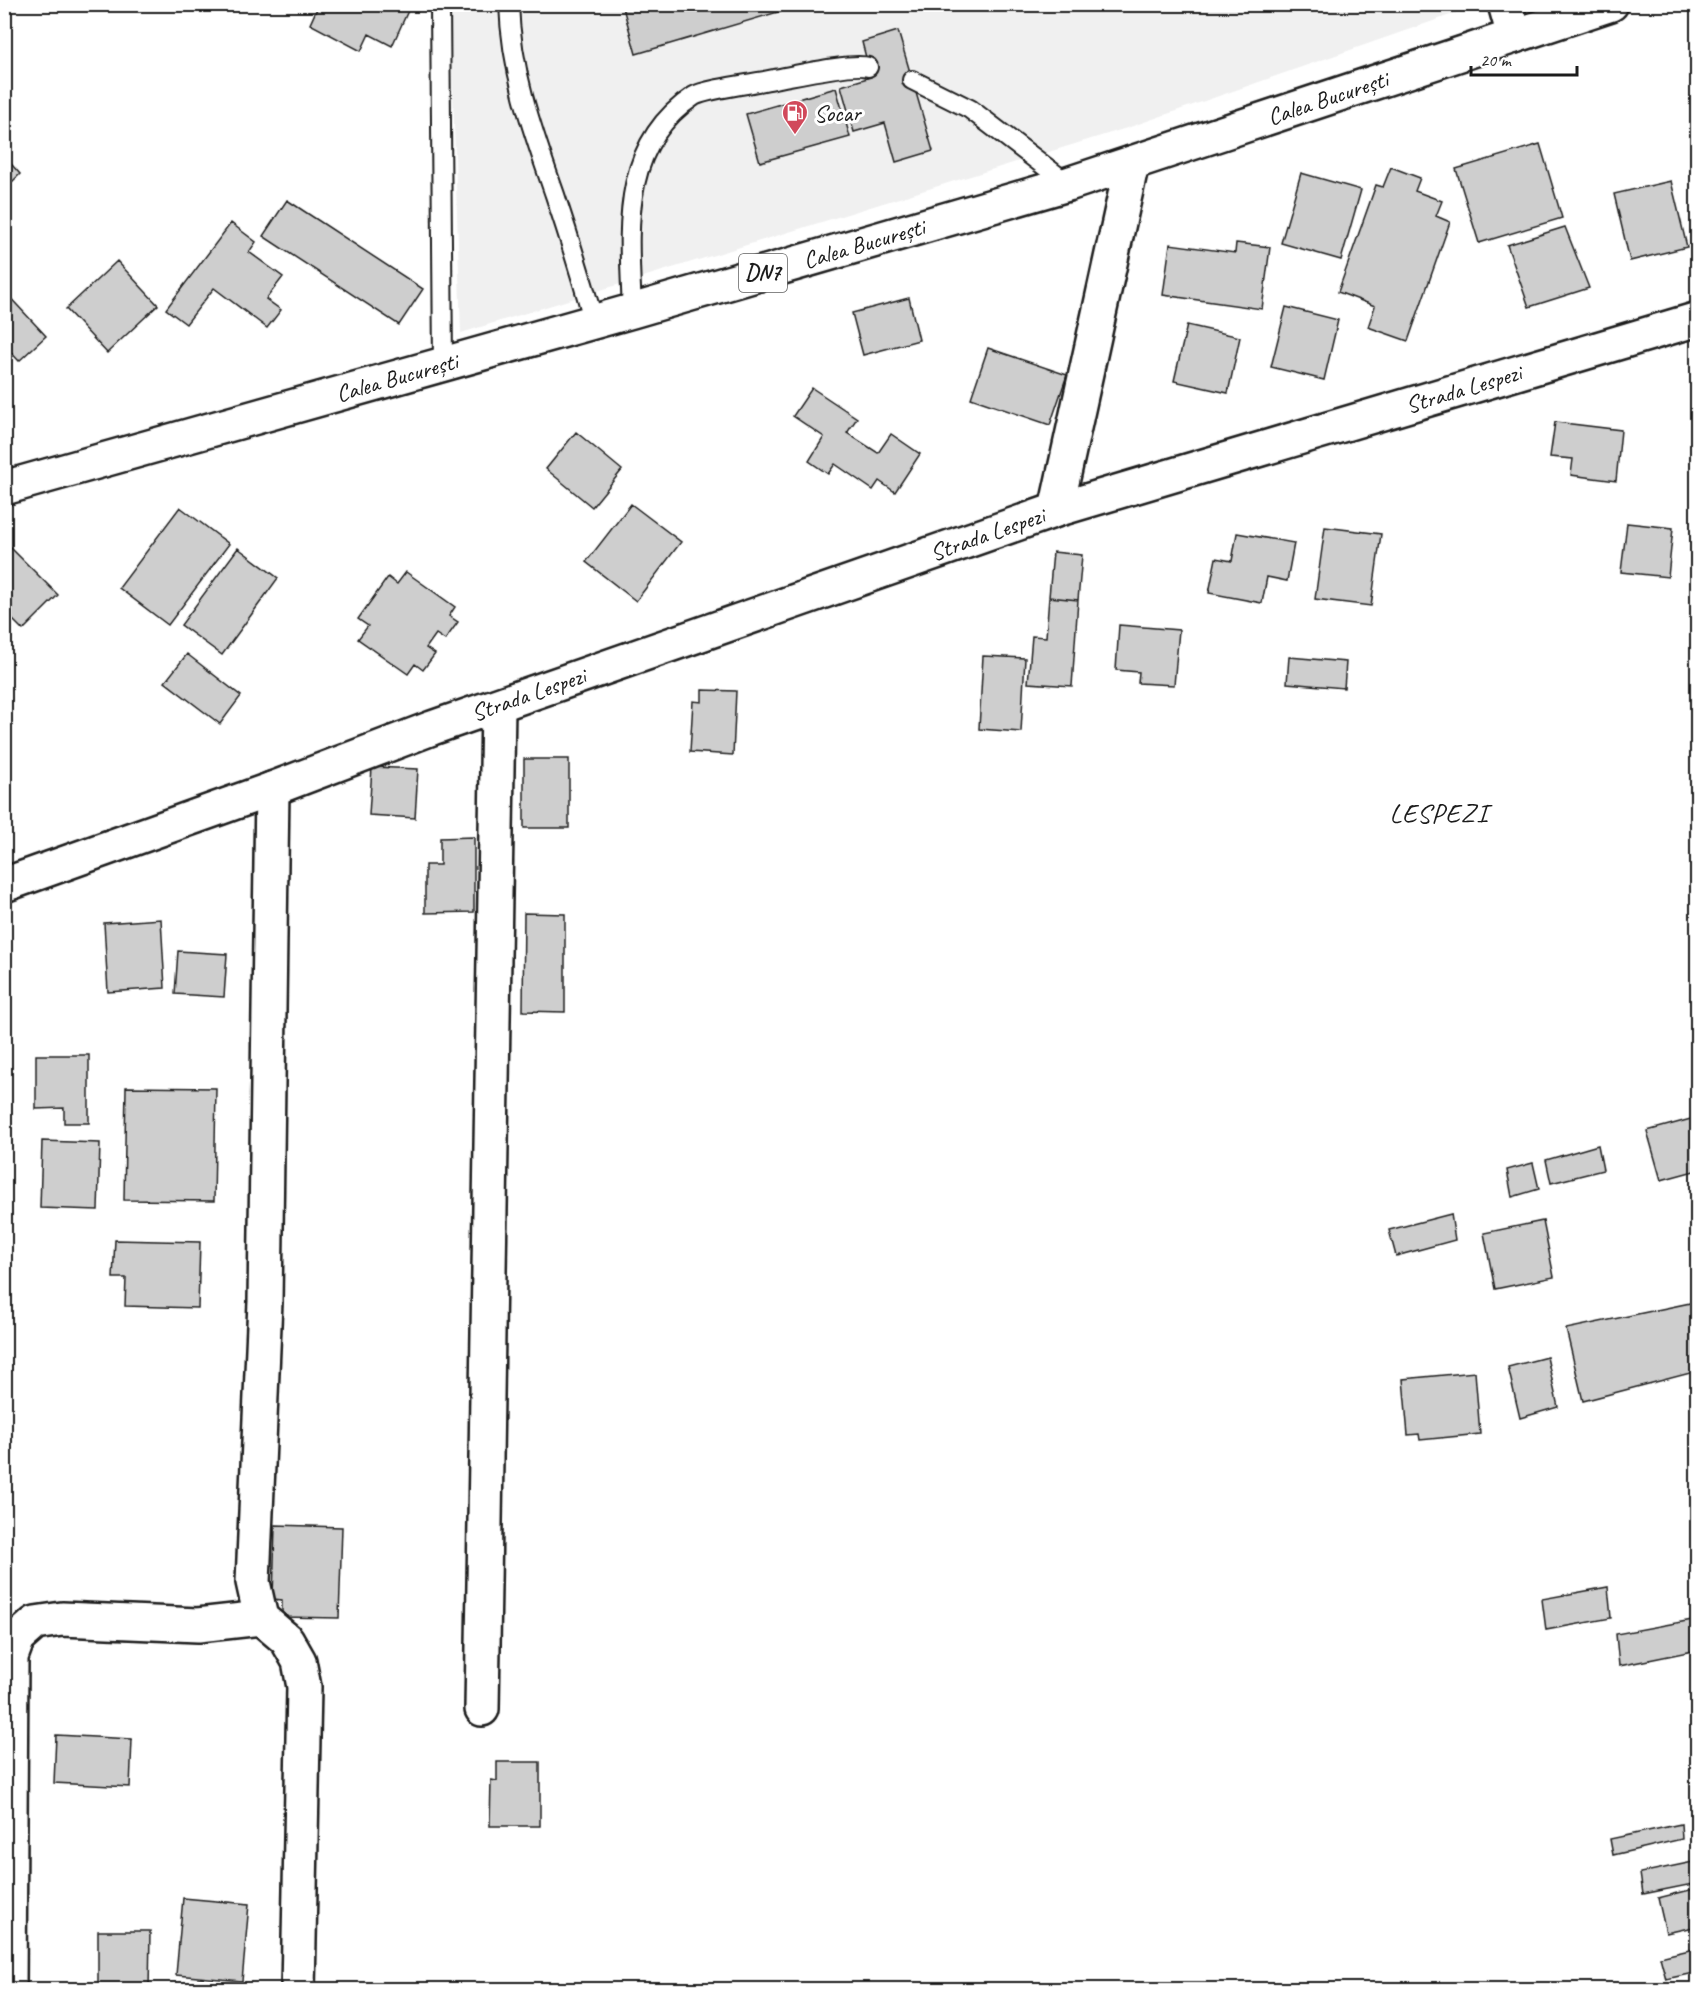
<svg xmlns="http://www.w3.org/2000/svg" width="1702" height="1994" viewBox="0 0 1702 1994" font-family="Caveat,sans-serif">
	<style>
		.built { fill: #f0f0f0 }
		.building { fill: #cecece; stroke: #1c1c1c; stroke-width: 1.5 }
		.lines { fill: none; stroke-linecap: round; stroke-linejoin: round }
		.lane-casing { stroke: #1c1c1c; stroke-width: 22 }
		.street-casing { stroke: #1c1c1c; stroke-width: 38 }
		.highway-casing { stroke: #1c1c1c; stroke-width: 38 }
		.lane { stroke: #fff; stroke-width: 18 }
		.street { stroke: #fff; stroke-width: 33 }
		.highway { stroke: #fff; stroke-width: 33 }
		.labels { text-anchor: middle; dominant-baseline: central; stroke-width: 6; stroke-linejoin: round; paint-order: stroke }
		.shield { fill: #fff; stroke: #606060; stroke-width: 1.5 }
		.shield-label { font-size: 22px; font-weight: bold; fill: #1c1c1c }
		.street-label { font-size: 24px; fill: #1c1c1c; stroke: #fff }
		.poi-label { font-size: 24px; fill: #1c1c1c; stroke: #fff; text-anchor: start }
		.quarter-label { font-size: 27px; letter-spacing: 1.5px; fill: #1c1c1c; stroke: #fff }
	</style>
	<rect width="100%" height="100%" fill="#fff"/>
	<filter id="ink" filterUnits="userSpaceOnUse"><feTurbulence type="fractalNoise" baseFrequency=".0167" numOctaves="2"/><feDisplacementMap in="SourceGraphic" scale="12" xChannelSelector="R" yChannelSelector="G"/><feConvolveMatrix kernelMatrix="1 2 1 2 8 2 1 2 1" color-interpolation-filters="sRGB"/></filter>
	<g filter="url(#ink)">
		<path class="built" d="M450,5h1009l-3,8 -326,114 -669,206z"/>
		<path class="building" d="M319,4h92l-19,42 -23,-12 -8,17 -51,-27z
			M622,4h183l-169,50z
			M898,31l35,120 -37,11 -11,-39 -31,9 -13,-46 30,-9 -9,-35z
			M836,88l14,49 -90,25 -14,-48z
			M1540,144l22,74 -83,25 -23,-74z
			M4,156l16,18 -16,16z
			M1391,167l29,11 -5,13 27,10 -6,15 14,6 -42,119 -40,-14 7,-21 -37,-14 38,-107 7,2z
			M1301,173l60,17 -20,70 -60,-17z
			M1671,181l16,66 -57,14 -16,-67z
			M287,200l136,89 -24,36 -136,-89z
			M231,223l25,19 -7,10 34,25 -17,22 15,11 -14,18 -53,-40 -28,36 -20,-15z
			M1565,227l24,61 -60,19 -22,-62z
			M1236,243l34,4 -8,62 -99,-14 7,-51 65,9z
			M117,261l41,44 -51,48 -41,-44z
			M4,291l42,45 -27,25 -15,-16z
			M909,298l10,42 -56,15 -11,-42z
			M1286,307l52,13 -14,60 -53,-13z
			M1187,325l53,12 -12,56 -54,-12z
			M988,348l79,27 -17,50 -79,-27z
			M812,388l45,30 -10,15 31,20 13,-19 29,20 -25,38 -16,-11 -6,9 -38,-26 -7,10 -19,-13 15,-24 -31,-21z
			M1555,422l66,8 -5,51 -45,-6 2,-16 -23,-2z
			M576,432l46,38 -30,37 -46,-38z
			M631,504l50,38 -45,59 -50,-39z
			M180,507l49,37 -61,81 -49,-37z
			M1627,523l46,5 -5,49 -47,-5z
			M1325,527l56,7 -10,72 -56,-7z
			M1237,533l57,10 -7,38 -20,-4 -5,26 -53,-10 7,-35 16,3z
			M6,543l52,52 -35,35 -19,-19z
			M238,548l40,30 -56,77 -41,-30z
			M1053,552l29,3 -4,45 -29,-3z
			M406,572l49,35 -6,9 9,6 -13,18 -9,-6 -10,14 9,6 -12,16 -8,-6 -7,10 -50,-35 10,-13 -10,-7 30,-42 9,7z
			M1049,597l29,3 -6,86 -44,-3 4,-47 14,1z
			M1119,625l60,5 -5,55 -36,-2 1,-11 -23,-2z
			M187,654l54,42 -21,28 -55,-42z
			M983,656l42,2 -4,74 -42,-3z
			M1289,657l57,5 -2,26 -57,-5z
			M702,690l34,1 -3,64 -43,-3 3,-51 9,1z
			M524,759h45v69h-45z
			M372,767l46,2 -3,49 -46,-3z
			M474,837v75l-49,1v-48h15v-27z
			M524,913l41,1v98l-42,-1z
			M161,919l4,69 -57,4 -4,-69z
			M4,936l5,61h-5z
			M178,951l49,3 -3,43 -49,-3z
			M36,1055h53v68h-25v-15l-28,1z
			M126,1087l90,1 -2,113 -90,-1z
			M1698,1117v53l-37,10 -14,-49z
			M42,1141l58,2 -2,67 -58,-2z
			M1598,1145l5,25 -52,13 -5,-23z
			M1533,1163l6,26 -27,8 -5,-27z
			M1451,1214l4,26 -59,16 -7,-26z
			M1543,1221l11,56 -59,12 -11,-56z
			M115,1240l85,2 -2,66 -73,-2 1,-28h-13z
			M1695,1302l3,69 -115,30 -17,-72z
			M1547,1357l11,50 -38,11 -12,-51z
			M1475,1372l5,62 -60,6 -1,-6 -11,1 -5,-56z
			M275,1525l67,2 -3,91 -57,-1v-17l-9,-1z
			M1608,1587l3,31 -65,12 -4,-31z
			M1698,1619v31l-79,16 -3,-32z
			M56,1735l76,4 -2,48 -76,-4z
			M497,1762h43v64h-50l1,-46 6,1z
			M1681,1824l1,15 -69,16 -3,-16z
			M1698,1861v22l-55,11 -3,-21z
			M1698,1888v38l-32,7 -8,-35z
			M183,1898l66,6 -7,77 -66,-6z
			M98,1931h52l-1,59h-51z
			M1698,1948v24l-32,7 -6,-22z"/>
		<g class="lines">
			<defs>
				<path id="lane" d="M440,4l3,360
					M509,4c2,68 24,128 46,191 14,42 27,84 39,127
					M912,80l58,29 98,75
					M632,311c-3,-78 -14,-165 62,-215 12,-7 63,-13 80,-17 18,-3 79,-17 94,-12"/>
				<g id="street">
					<path d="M1505,4l9,32"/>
					<path d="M1056,510l76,-347"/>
					<path d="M272,789l-7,513 -12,280 8,36 26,22 12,21 5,26 -6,303"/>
					<path id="s1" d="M4,885l268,-96 160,-61 624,-218 642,-191"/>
					<path d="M482,1709l16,-1003"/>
					<path d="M9,1990l2,-333 7,-19 17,-15 27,-4 136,6 63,-7"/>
				</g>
				<g id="highway">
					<path id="s2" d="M4,488l628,-177 436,-127 543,-180"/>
				</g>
			</defs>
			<use href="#lane" class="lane-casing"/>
			<use href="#street" class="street-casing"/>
			<use href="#highway" class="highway-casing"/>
			<use href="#lane" class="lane"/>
			<use href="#street" class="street"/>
			<use href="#highway" class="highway"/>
		</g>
	</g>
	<defs>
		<symbol id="fuel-pin" viewBox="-11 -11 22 30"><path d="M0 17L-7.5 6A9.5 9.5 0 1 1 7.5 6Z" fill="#d1495b" stroke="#fff"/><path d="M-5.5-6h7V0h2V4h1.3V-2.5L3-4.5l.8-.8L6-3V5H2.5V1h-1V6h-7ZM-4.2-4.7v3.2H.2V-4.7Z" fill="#fff"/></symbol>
	</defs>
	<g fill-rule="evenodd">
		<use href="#fuel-pin" x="780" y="98" width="30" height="40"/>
	</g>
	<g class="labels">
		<rect class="shield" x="739" y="254" width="48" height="38" rx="4.5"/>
		<g class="shield-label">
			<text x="763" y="273">DN7</text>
		</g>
		<g class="street-label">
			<text stroke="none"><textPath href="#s2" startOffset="1380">Calea București</textPath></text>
			<text stroke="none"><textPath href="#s2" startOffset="894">Calea București</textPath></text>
			<text stroke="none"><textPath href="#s2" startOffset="408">Calea București</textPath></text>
			<text stroke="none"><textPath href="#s1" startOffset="1542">Strada Lespezi</textPath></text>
			<text stroke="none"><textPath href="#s1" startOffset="1044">Strada Lespezi</textPath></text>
			<text stroke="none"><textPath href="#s1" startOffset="558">Strada Lespezi</textPath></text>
		</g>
		<g class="poi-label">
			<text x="814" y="113">Socar</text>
		</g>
		<g class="quarter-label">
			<text x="1439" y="813">LESPEZI</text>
		</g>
	</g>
	<rect width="1702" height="1994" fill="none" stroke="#fff" stroke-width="24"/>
	<rect x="12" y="12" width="1678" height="1970" fill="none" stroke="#1c1c1c" stroke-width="2" filter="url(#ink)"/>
	<path d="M1471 66v9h106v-9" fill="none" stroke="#1c1c1c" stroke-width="3"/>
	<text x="1480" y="66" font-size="18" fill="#1c1c1c" stroke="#ffffff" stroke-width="4.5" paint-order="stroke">20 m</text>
</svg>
